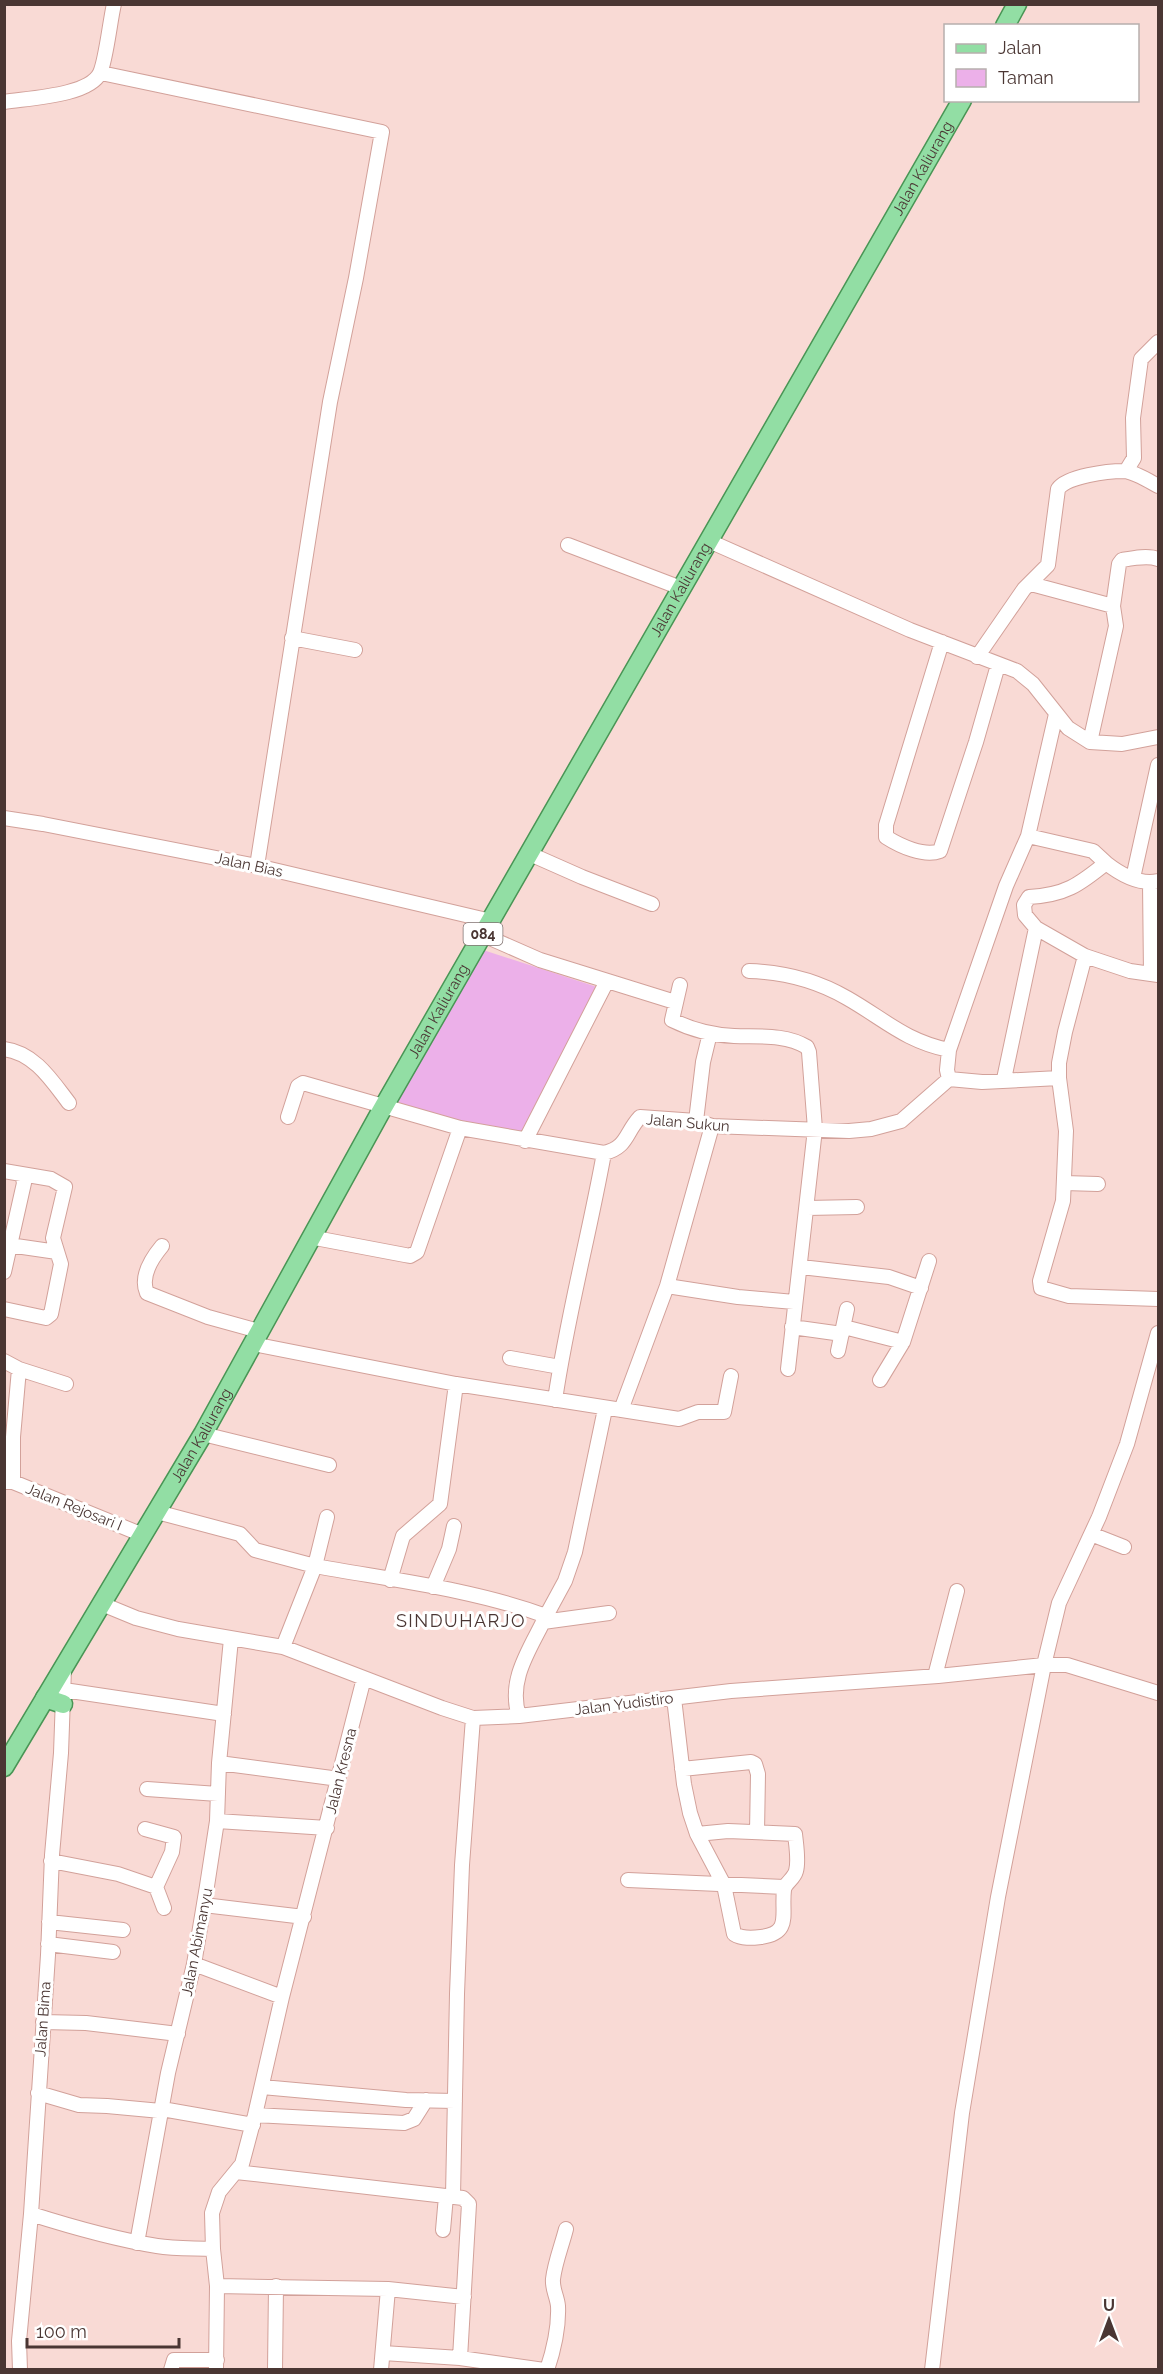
<svg xmlns="http://www.w3.org/2000/svg" width="1163" height="2374" viewBox="0 0 1163 2374" font-family="Raleway,sans-serif">
	<style>
		.green { fill: #ecb0e9 }
		.lines { fill: none; stroke-linecap: round; stroke-linejoin: round }
		.minor-casing { stroke: #d2a19a; stroke-width: 16 }
		.major-casing { stroke: #499555; stroke-width: 21 }
		.minor { stroke: #fff; stroke-width: 14 }
		.major { stroke: #92dea4; stroke-width: 18 }
		.labels { text-anchor: middle; dominant-baseline: central; stroke-width: 6; stroke-linejoin: round; paint-order: stroke }
		.shield { fill: #fff; stroke: #807270; stroke-width: 1.5 }
		.shield-label { font-size: 14px; font-weight: bold; fill: #4a3633 }
		.street-label { font-size: 15px; fill: #4a3633; stroke: #fff }
		.quarter-label { font-size: 18px; letter-spacing: 1.5px; fill: #4a3633; stroke: #fff }
	</style>
	<rect width="100%" height="100%" fill="#f9dad5"/>
	<path class="green" d="M480,949l117,38 -76,148 -129,-29z"/>
	<g class="lines">
		<defs>
			<path id="minor" d="M101,73l281,59 -26,146 -26,124 -73,464
				M4,102c24,-4 85,-6 96,-29 6,-13 10,-52 14,-69
				M1126,471l8,-13 -1,-40 8,-59 17,-17
				M709,541l201,89 107,41 16,13 35,44 22,14 32,2 36,-7
				M568,545l113,43
				M1031,584l82,22
				M292,638l63,12
				M942,642l-56,183v12c14,9 38,20 54,14l36,-109 22,-77
				M977,657l47,-68 24,-24 10,-76c9,-13 50,-18 66,-18 11,1 25,10 34,15
				M1090,742l26,-116 -3,-20 6,-42 3,-4c11,-2 26,-5 36,-1
				M4,818l39,6 214,42 234,55
				M1028,836l65,15 13,12
				M530,854l52,23 70,27
				M1133,878l25,-113
				M1158,881c-18,4 -38,-7 -52,-18 -27,22 -41,32 -77,34l-5,8 1,10 11,13 49,28 45,15 28,4
				M1150,883l1,91
				M483,935l57,25 135,42
				M1085,956l-20,76 -6,31v15l7,53 -3,70 -23,80 1,7 28,8 89,3
				M749,971c34,1 67,9 98,27 37,21 58,43 102,52
				M680,985l-8,35c20,10 40,15 62,16 25,1 51,-2 73,11l2,5 6,77 -27,240
				M4,1049c31,4 48,32 65,54
				M949,1079l-2,-9 2,-20 57,-164 22,-50 28,-122
				M1004,1079l32,-151
				M288,1117l10,-31 5,-3 157,45 144,25c24,-6 21,-20 36,-36l56,4 16,5 137,5 22,-2 30,-8 48,-42 33,3 77,-4
				M696,1121l7,-59 7,-29
				M525,1141l82,-160
				M4,1171l47,8 14,8 -12,51 8,26 -10,50 -5,4 -42,-9
				M1064,1183l34,1
				M807,1208l50,-1
				M310,1237l95,18 5,1 7,-4 43,-124
				M9,1245l48,7
				M162,1246c-10,12 -22,31 -15,47l61,24 51,14
				M801,1267l88,10 32,11
				M4,1272l20,-89 -2,-9
				M667,1286l71,11 56,5
				M792,1327l50,7
				M844,1327l59,15
				M253,1344l203,40 223,35 19,-7h26l7,-36
				M838,1351l9,-42
				M510,1358l50,9
				M4,1361l15,8 -6,68v45
				M19,1369l47,15
				M880,1380l23,-38 26,-81
				M555,1400c12,-83 34,-164 49,-247
				M621,1410l46,-124 45,-160
				M203,1434l126,31
				M4,1482h9l130,53
				M157,1512l83,22 15,16 60,16 -32,81
				M327,1517l-12,49c77,14 157,23 231,50 -15,32 -39,63 -27,100
				M1091,1534l33,13
				M390,1580l13,-44 37,-32 16,-120
				M433,1587l16,-38 5,-23
				M102,1604l34,14 42,11 105,18 159,61 31,10 46,-2 212,-25 207,-15 106,-11h23l91,28
				M546,1616l19,-35 10,-29 30,-143
				M543,1622l66,-9
				M935,1676l22,-85
				M64,1690l160,24
				M674,1698l10,86 6,29 7,21 27,51 10,49c8,5 18,4 27,3 31,-4 20,-23 23,-47 1,-7 10,-11 12,-19 3,-10 0,-27 -1,-37l-67,-3 -31,3
				M219,1763l120,16
				M682,1769l69,-7 4,2 3,10 -1,58
				M147,1789l71,5
				M217,1821l110,7
				M145,1829l29,8 -2,15 -16,35
				M51,1861l67,13 38,13 8,21
				M628,1880l156,7
				M204,1905l100,12
				M49,1922l74,8
				M48,1944l65,8
				M194,1964l88,33
				M43,2022l43,1 92,11
				M262,2087l144,13 49,1
				M38,2093l41,12 28,1 54,5
				M162,2109l91,16
				M255,2115l149,8 10,-4 12,-19
				M236,2172l227,26 6,6 -9,154
				M453,2196l4,-202 5,-129 11,-147
				M31,2214c41,13 83,25 126,32 18,3 37,2 56,3
				M443,2230l3,-34
				M137,2243l31,-170 26,-109 13,-78 10,-65 2,-58 12,-124
				M217,2286l171,3 -7,81
				M388,2289l76,8
				M383,2353l77,5 84,12
				M20,2370l-1,-29 12,-127 17,-259 4,-100 9,-102 3,-84
				M171,2370l3,-10h43
				M216,2370l1,-84 -4,-37 -1,-36 7,-21 23,-28 13,-49 27,-118 82,-319
				M275,2370l1,-84
				M547,2370c7,-21 12,-43 11,-64 -1,-10 -6,-17 -5,-27 2,-17 9,-34 13,-50
				M932,2370l30,-257 36,-216 46,-232 15,-62 40,-86 28,-73 31,-111"/>
			<g id="major">
				<path d="M1005,26l12,-22"/>
				<path d="M45,1698l18,6"/>
				<path id="s1" d="M4,1767l199,-333 177,-321 582,-1013"/>
			</g>
		</defs>
		<use href="#minor" class="minor-casing"/>
		<use href="#major" class="major-casing"/>
		<use href="#minor" class="minor"/>
		<use href="#major" class="major"/>
	</g>
	<g class="labels">
		<rect class="shield" x="463.5" y="923" width="39" height="22" rx="4.5"/>
		<g class="shield-label">
			<text x="483" y="934">084</text>
		</g>
		<g class="street-label">
			<text stroke="none"><textPath href="#s1" startOffset="1844">Jalan Kaliurang</textPath></text>
			<text stroke="none"><textPath href="#s1" startOffset="1358">Jalan Kaliurang</textPath></text>
			<text transform="translate(249 865) rotate(12)">Jalan Bias</text>
			<text stroke="none"><textPath href="#s1" startOffset="872">Jalan Kaliurang</textPath></text>
			<text transform="translate(688 1123) rotate(5)">Jalan Sukun</text>
			<text stroke="none"><textPath href="#s1" startOffset="386">Jalan Kaliurang</textPath></text>
			<text transform="translate(74 1507) rotate(22)">Jalan Rejosari I</text>
			<text transform="translate(624 1704) rotate(-7)">Jalan Yudistiro</text>
			<text transform="translate(341 1771) rotate(-76)">Jalan Kresna</text>
			<text transform="translate(197 1942) rotate(-79)">Jalan Abimanyu</text>
			<text transform="translate(43 2019) rotate(-86)">Jalan Bima</text>
		</g>
		<g class="quarter-label">
			<text x="461" y="1620">SINDUHARJO</text>
		</g>
	</g>
	<rect width="1163" height="2374" fill="none" stroke="#4a3633" stroke-width="12"/>
	<rect x="944" y="24" width="195" height="78" fill="#ffffff" stroke="#b7afad" stroke-width="1.5"/>
	<rect x="956" y="44" width="30" height="9" fill="#92dea4" stroke="#b7afad" stroke-width="1.5"/>
	<text x="998" y="54" font-size="18" fill="#4a3633">Jalan</text>
	<rect x="956" y="69" width="30" height="18" fill="#ecb0e9" stroke="#b7afad" stroke-width="1.5"/>
	<text x="998" y="84" font-size="18" fill="#4a3633">Taman</text>
	<g transform="translate(1109 2320)" stroke="#ffffff" stroke-width="4.5" paint-order="stroke">
	<path d="M0-4.5L10 22L0 15L-10 22Z" fill="#4a3633"/>
	<text y="-9" font-size="16" font-weight="bold" text-anchor="middle" fill="#4a3633">U</text>
	</g>
	<path d="M27 2338v9h152v-9" fill="none" stroke="#4a3633" stroke-width="3"/>
	<text x="36" y="2338" font-size="18" fill="#4a3633" stroke="#ffffff" stroke-width="4.5" paint-order="stroke">100 m</text>
</svg>
